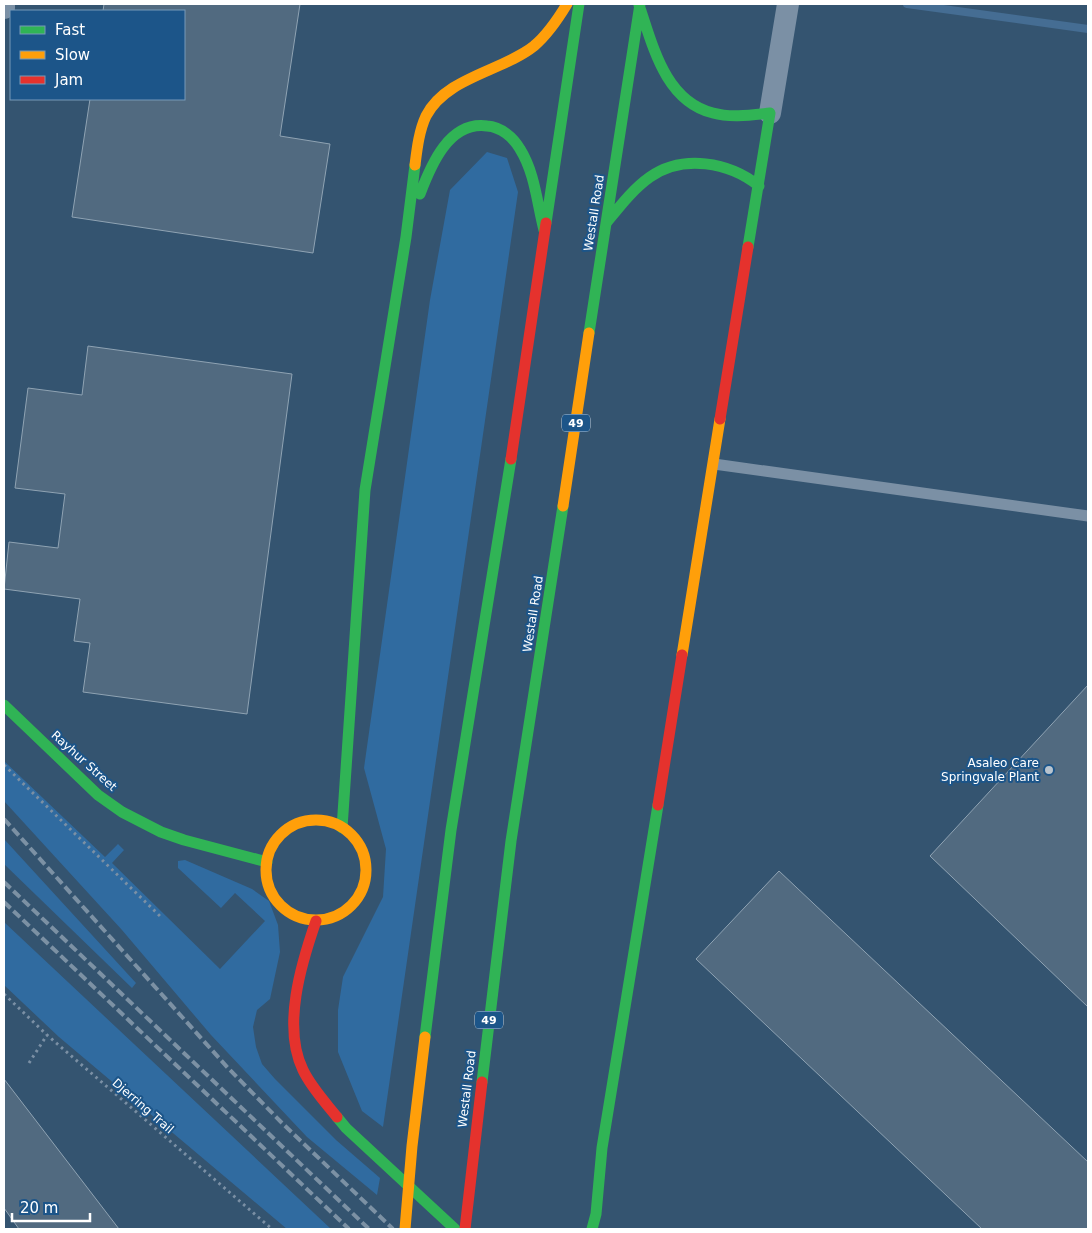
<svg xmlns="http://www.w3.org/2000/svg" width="1092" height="1233" viewBox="0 0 1092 1233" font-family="'DejaVu Sans',sans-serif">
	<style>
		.green { fill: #306ba0 }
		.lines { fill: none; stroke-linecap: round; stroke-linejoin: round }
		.stream { stroke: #456d93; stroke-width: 8 }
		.building { fill: #516a80; stroke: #8fa3b3 }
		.path { stroke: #7b90a5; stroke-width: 3; stroke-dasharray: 2.5 4; stroke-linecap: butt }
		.lane { stroke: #7b90a5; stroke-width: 11 }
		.street { stroke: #7b90a5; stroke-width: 22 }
		.fast { stroke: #30b455; stroke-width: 11 }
		.slow { stroke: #ff9f0a; stroke-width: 11 }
		.jam { stroke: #e5322d; stroke-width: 11 }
		.rail { stroke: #7c91a4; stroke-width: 4; stroke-dasharray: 9 4; stroke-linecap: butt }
		.poi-dot { fill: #b8c3cd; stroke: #1c5589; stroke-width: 2 }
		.labels { text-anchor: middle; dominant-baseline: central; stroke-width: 4; stroke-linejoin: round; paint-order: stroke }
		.shield { fill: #1c5589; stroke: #bbccdc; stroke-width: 1 }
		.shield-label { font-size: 11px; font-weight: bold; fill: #fff }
		.street-label { font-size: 12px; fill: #fff; stroke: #1c5589 }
		.poi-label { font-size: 12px; fill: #fff; stroke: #1c5589; text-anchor: end }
	</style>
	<rect width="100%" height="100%" fill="#345470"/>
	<path class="green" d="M487,152l20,6 11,34 -135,935 -21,-16 -24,-59v-42l5,-33 40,-80 3,-48 -22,-81 66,-468 20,-110z
		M4,761l101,96 13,-13 6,6 -12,13 108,106 45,-48 -30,-28 -14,15 -43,-40v-7l7,-1 67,29 17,12 9,24 2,27 -10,47 -13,11 -4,17 3,20 6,17 13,15 61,61 44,38 -3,17 -70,-58 -96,-102 -89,-105 -118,-129z
		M4,839l132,144 -4,5 -128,-124z
		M4,922l327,307h-44l-228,-192 -55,-52z"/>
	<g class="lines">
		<path class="stream" d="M907,4l181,25"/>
	</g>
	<path class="building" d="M104,4h196l-20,132 50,8 -17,109 -241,-36 18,-118h94v-88h-81z
		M88,346l204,28 -45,340 -164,-22 7,-49 -16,-2 6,-42 -76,-10 5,-47 49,6 7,-54 -50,-6 13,-100 54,7z
		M1088,685v322l-158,-151z
		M779,871l309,291v67h-106l-286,-270z
		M4,1079l115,150h-100l-15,-21z"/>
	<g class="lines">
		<path class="path" d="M4,765l158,153
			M4,994l43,41 225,194
			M29,1063l18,-28"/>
		<path class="lane" d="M714,464l374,52"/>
		<path class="street" d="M4,8v-4
			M770,113l18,-109"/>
		<path class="fast" d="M639,5c14,41 26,96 74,108 18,5 38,2 57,0l-22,134
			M420,194c11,-29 29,-73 67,-68 14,1 26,11 33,23 15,24 17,54 24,81
			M607,222c13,-16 26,-33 43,-45 33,-23 79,-15 109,9
			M546,223l33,-219
			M589,333l51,-329
			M4,705l94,90 24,17 39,20 23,8 83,22
			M342,828l23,-338 41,-253 9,-72
			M425,1037l26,-207 60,-371
			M482,1082l29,-241 52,-335
			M337,1117l9,11 109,101
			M592,1229l4,-15 6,-66 56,-343"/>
		<path class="slow" d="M415,165c2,-16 4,-34 11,-49 20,-39 77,-45 108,-70 13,-11 24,-27 33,-42
			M563,506l26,-173
			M682,655l38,-236
			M266 870a50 50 0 1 1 100 0a50 50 0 1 1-100 0Z
			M405,1229l7,-83 13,-109"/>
		<path class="jam" d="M720,419l28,-172
			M511,459l35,-236
			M658,805l24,-150
			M316,921c-15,43 -34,106 -13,149 8,17 22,32 34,47
			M465,1229l17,-147"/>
		<path class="rail" d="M4,819l224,249 54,55 111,106
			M4,882l365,347
			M4,902l345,327"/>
	</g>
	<circle class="poi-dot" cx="1049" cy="770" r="5"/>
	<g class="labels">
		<g class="shield">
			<rect x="562" y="414.5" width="28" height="17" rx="4"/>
			<rect x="475" y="1011.5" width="28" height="17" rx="4"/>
		</g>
		<g class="shield-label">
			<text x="576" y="423">49</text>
			<text x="489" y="1020">49</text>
		</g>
		<g class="street-label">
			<text transform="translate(594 213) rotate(-81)">Westall Road</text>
			<text transform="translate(533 614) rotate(-81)">Westall Road</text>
			<text transform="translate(84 761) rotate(42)">Rayhur Street</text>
			<text transform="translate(467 1089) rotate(-83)">Westall Road</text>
			<text transform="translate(143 1106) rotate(41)">Djerring Trail</text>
		</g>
		<g class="poi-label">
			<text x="1039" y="763">Asaleo Care<tspan x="1039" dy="14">Springvale Plant</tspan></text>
		</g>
	</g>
	<rect width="1092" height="1233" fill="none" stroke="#ffffff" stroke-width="10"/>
	<rect x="10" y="10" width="175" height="90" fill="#1c5589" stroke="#7799b8"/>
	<rect x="20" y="26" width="25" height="8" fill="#30b455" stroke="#7799b8"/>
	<text x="55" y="35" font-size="15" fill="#ffffff">Fast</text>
	<rect x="20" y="51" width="25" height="8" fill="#ff9f0a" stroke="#7799b8"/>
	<text x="55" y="60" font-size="15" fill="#ffffff">Slow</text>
	<rect x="20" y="76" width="25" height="8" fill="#e5322d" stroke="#7799b8"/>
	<text x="55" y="85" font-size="15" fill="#ffffff">Jam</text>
	<path d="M12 1213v8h78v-8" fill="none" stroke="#ffffff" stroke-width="2.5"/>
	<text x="20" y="1213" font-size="15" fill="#ffffff" stroke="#1c5589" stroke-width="4" paint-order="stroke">20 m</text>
</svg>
